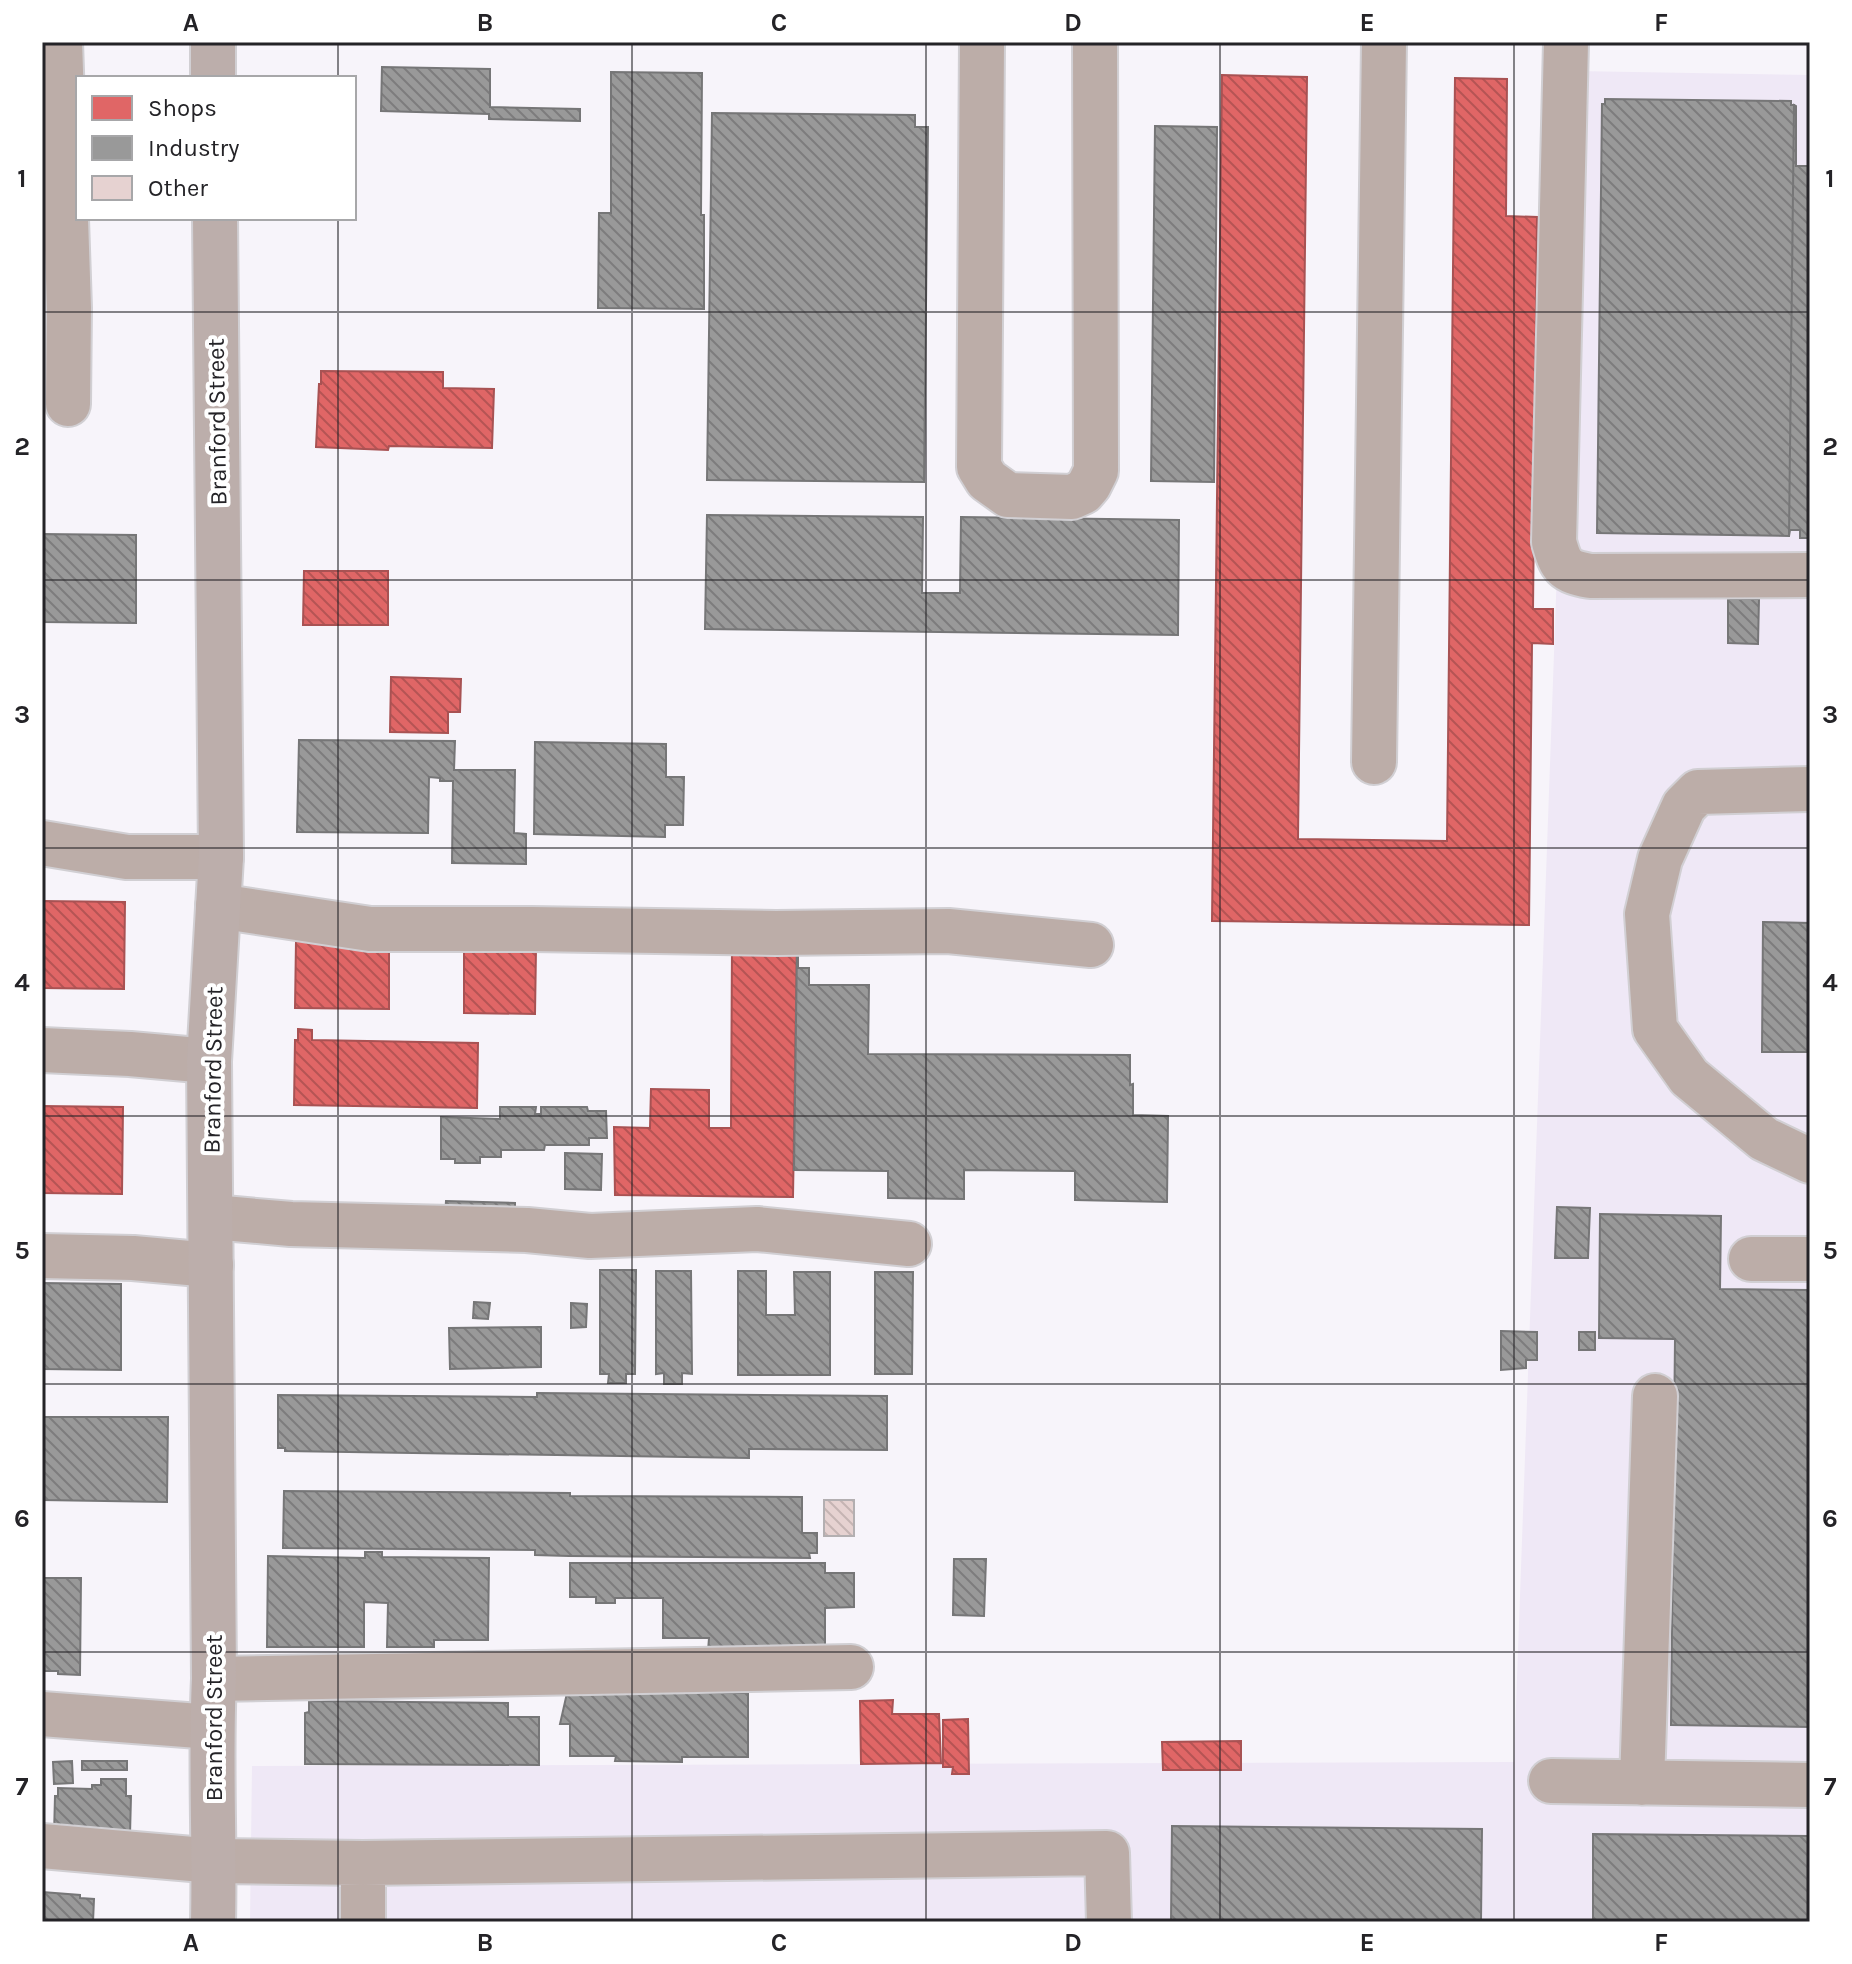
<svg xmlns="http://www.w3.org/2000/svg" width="1852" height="1964" viewBox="0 0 1852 1964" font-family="Karla,sans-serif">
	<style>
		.industrial { fill: #efe8f6 }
		.shops { fill: url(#shops-back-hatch); stroke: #a85253; stroke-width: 2 }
		.industry { fill: url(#industry-back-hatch); stroke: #767677; stroke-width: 2 }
		.building { fill: url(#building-back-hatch); stroke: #b3afb1; stroke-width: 2 }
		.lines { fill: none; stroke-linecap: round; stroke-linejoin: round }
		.minor-casing { stroke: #d1cfd3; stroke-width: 48 }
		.major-casing { stroke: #d1cfd3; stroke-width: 48 }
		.minor { stroke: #bcada8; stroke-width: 44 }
		.major { stroke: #bcaeab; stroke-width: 44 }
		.grid { fill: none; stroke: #242327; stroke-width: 2; stroke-opacity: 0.55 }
		.labels { text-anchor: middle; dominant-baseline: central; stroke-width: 8; stroke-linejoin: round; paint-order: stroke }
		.street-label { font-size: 24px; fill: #242327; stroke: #fff }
		.neatline { fill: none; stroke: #242327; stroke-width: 3 }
		.grid-label { font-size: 26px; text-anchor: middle; font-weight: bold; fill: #242327 }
	</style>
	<defs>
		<pattern id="shops-back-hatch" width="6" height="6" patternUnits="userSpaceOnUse" patternTransform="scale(2)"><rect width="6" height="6" fill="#e06666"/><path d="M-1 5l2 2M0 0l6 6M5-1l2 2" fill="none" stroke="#b55454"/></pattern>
		<pattern id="industry-back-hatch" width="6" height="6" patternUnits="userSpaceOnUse" patternTransform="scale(2)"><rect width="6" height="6" fill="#999"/><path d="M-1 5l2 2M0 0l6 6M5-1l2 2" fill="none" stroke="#7d7c7d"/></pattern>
		<pattern id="building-back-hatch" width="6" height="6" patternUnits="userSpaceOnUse" patternTransform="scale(2)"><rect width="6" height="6" fill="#e6d2d1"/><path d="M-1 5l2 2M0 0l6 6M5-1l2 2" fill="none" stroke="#c5b4b3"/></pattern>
	</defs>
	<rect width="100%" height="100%" fill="#f7f4fa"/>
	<path class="industrial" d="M1575,71l235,4v1847h-1560l2,-156 1262,-4z"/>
	<path class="shops" d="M1222,75l85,2 -9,762 149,2 8,-763 52,1 -1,137 31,1 -4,392h20v35l-21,-1 -3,282 -317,-4z
		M321,371l122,1v16l51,1 -2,59 -103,-2 -1,4 -72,-3 3,-63h2z
		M304,571h84v54h-85z
		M391,677l70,2 -1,33h-12v21l-58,-1z
		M42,901l83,1 -1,87 -82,-1z
		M296,941l93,2v66l-94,-1z
		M732,947h65l-4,250 -178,-2 -1,-68 36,1 1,-39 58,1v38h22z
		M464,948l72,1 -1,65 -71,-1z
		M298,1029l14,1v10l166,3 -1,65 -183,-3 1,-65h3z
		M42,1106l81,1 -1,87 -80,-1z
		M893,1700l-1,14h47l2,49 -80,1 -1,-63z
		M968,1719l1,55h-17l1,-7h-10v-47z
		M1241,1741v29h-78l-1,-28z"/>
	<path class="industry" d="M382,67l108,2v38l90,2v12l-91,-2v-5l-108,-3z
		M611,72l91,1 -1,142h3v94l-106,-1 1,-95h12z
		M1809,90h1v66h-1z
		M1605,99l186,2v4h3l-5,431 -192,-3 5,-429h3z
		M1794,105l2,1v60h14v372h-10v-8h-10l-1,6z
		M712,113l203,2v12h13l-4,355 -217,-2z
		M1155,126l62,1 -3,355 -63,-1z
		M707,515l216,2 -1,76h38l1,-76 218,3 -1,115 -473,-6z
		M42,534l94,1v88l-94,-1z
		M1728,599h31l-1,45 -30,-1z
		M299,740l156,1 -1,29h61l-1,63 12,1v30l-74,-1 1,-82h-13v-3l-11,-1 -1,56 -131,-1z
		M535,742l131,2v33h18l-1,48h-18v12l-131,-3z
		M1763,922l47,1v129h-48z
		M797,947h1v21h11v17h60l-1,69 262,1v30l3,-1v31l35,1 -1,86 -92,-2v-29l-111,-1v29l-76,-1v-27l-94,-1z
		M500,1107h36l-1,7h6v-7h46l1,4h18l1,27h-18v7h-44l-1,5h-43v7h-21v6h-25v-4h-14v-42l59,2z
		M565,1153l37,1 -1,36 -36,-1z
		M446,1201l69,2v15l-70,-2z
		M1557,1207l33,1 -2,50h-33z
		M1600,1214l121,2 -1,73 90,1v437l-139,-2 4,-386 -76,-1z
		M600,1270h36l-1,104h-9v9h-18l1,-9h-9z
		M656,1271h35l1,103 -10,-1v11h-18v-11l-8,1z
		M738,1271h28v44h29l-1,-43h36v103h-92z
		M875,1272h38l-1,102h-37z
		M42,1283l79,1v86l-79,-1z
		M474,1302l16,1 -2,16 -15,-1z
		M571,1303l16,1 -1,23 -15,1z
		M541,1327v40l-91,2 -1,-41z
		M1501,1331l36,1v28h-11v8l-25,2z
		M1579,1332h16v18h-16z
		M537,1393l350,3v54l-138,-1v9l-464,-7v-3h-7v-53l259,2z
		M42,1417h126l-1,85 -125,-2z
		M284,1491l286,2v3l232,1v36h15v20h-8l1,5 -241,-2 -34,-1v-5l-252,-2z
		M365,1552h17v5l107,1 -1,82h-54v7h-47l1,-44 -24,-1v45h-97l1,-91 97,2z
		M954,1559h32l-2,57 -31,-1z
		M570,1563h255v10h29v34l-29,1v43h-117l1,-13h-46v-40h-48v5h-19v-6h-26z
		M42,1578h39l-1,97 -22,-1v-3h-16z
		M567,1693h181v64h-66v5l-67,-1 1,-5h-46v-32h-10z
		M309,1701l199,2v14h31v48l-234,-1v-51l4,-1z
		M72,1761l1,22 -19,1 -1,-22z
		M82,1761h45v9h-45z
		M101,1779h25v17h5l-1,39h-76l1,-39h3v-8l34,1v-4h9z
		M1172,1826l310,3 -1,93h-310z
		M1593,1834l217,2v86h-217z
		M42,1892l38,3v3l14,1 -1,23h-51z"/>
	<path class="building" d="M824,1500h30v36h-30z"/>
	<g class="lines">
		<defs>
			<path id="minor" d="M60,42l9,266 -1,96
				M982,42l-3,425 8,13 21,15 64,2 11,-5 6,-7 7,-14 -1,-429
				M1566,42l-12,500c7,25 10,29 36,34l220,-1
				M1374,762l10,-720
				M1810,789l-112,3 -14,14 -24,53 -13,55 8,115 34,48 75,62 46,22
				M42,843l85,14h94
				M218,906l152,23h162l244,4 172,-2 143,14
				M42,1050l88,4 79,7
				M212,1217l79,7 236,6 63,6 167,-7 152,15
				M42,1256l91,2 78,7
				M1751,1259h59
				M214,1679l637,-12
				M42,1714l170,13
				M1551,1781l259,4
				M1642,1783l13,-387
				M42,1846l173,15 148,2 744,-10 2,69
				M363,1922v-59"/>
			<path id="major" d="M213,78v-36
				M213,1922c2,-81 -3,-162 1,-243l-5,-618 12,-204 -6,-639"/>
		</defs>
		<use href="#minor" class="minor-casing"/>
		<use href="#major" class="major-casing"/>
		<use href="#minor" class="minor"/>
		<use href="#major" class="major"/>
	</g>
	<path class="grid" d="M338,42v36M632,42v1880M926,42v1880M1220,42v1880M1514,42v1880M338,218v1704M42,312h1768M42,580h1768M42,848h1768M42,1116h1768M42,1384h1768M42,1652h1768"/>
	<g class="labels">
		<g class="street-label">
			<text transform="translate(217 422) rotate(-91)">Branford Street</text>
			<text transform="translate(213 1070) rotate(-89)">Branford Street</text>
			<text transform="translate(214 1718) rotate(-90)">Branford Street</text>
		</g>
	</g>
	<rect width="1852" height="1964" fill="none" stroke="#ffffff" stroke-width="88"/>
	<rect x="76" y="76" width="280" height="144" fill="#ffffff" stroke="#a7a7a9" stroke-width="2"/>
	<rect x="92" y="96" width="40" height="24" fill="#e06666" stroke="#a7a7a9" stroke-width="2"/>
	<text x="148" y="116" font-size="24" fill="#242327">Shops</text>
	<rect x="92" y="136" width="40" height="24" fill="#999999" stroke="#a7a7a9" stroke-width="2"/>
	<text x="148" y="156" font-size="24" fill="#242327">Industry</text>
	<rect x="92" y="176" width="40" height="24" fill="#e6d2d1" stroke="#a7a7a9" stroke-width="2"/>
	<text x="148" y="196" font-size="24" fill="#242327">Other</text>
	<rect x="44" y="44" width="1764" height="1876" class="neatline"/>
	<g class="grid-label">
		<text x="191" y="31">A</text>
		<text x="485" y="31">B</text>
		<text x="779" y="31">C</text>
		<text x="1073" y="31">D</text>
		<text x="1367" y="31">E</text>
		<text x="1661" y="31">F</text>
		<text x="22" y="187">1</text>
		<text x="1830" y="187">1</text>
		<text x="22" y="455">2</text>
		<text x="1830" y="455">2</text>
		<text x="22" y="723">3</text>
		<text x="1830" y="723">3</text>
		<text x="22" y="991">4</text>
		<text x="1830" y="991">4</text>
		<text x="22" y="1259">5</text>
		<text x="1830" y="1259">5</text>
		<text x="22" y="1527">6</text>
		<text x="1830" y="1527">6</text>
		<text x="22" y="1795">7</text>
		<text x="1830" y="1795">7</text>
		<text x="191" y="1951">A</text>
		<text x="485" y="1951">B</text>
		<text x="779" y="1951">C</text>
		<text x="1073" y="1951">D</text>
		<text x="1367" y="1951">E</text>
		<text x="1661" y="1951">F</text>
	</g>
</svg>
